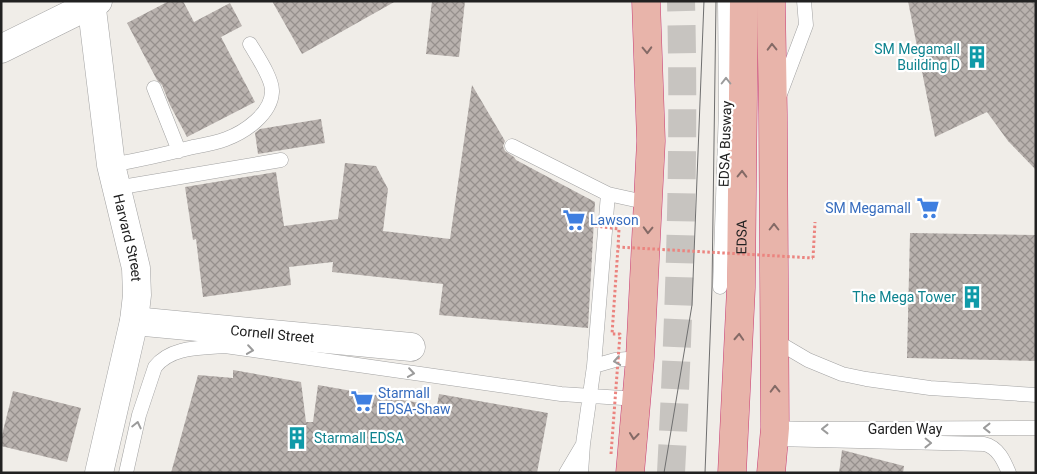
<svg xmlns="http://www.w3.org/2000/svg" width="1037" height="474" viewBox="0 0 1037 474" font-family="Roboto,sans-serif">
	<style>
		.building { fill: url(#building-cross-hatch) }
		.lines { fill: none; stroke-linecap: round; stroke-linejoin: round }
		.trunk-tunnel { stroke: #c7c4c0; stroke-width: 28; stroke-dasharray: 28 14; stroke-linecap: butt }
		.service-casing { stroke: #a2a2a2; stroke-width: 15 }
		.minor-casing { stroke: #a2a2a2; stroke-width: 29 }
		.trunk-casing { stroke: #c83b73; stroke-width: 29 }
		.path { stroke: #eb847f; stroke-width: 3; stroke-dasharray: 2.5 2.5; stroke-linecap: butt }
		.service { stroke: #fff; stroke-width: 14 }
		.minor { stroke: #fff; stroke-width: 28 }
		.trunk { stroke: #e8b4aa; stroke-width: 28 }
		.tram { stroke: #6f6f6f; stroke-width: 1 }
		.path-bridge { stroke: #eb847f; stroke-width: 3; stroke-dasharray: 2.5 2.5; stroke-linecap: butt }
		.oneway { stroke: #846a66 }
		.oneway2 { stroke: #9b9b9b }
		.labels { text-anchor: middle; dominant-baseline: central; stroke-width: 4.5; stroke-linejoin: round; paint-order: stroke }
		.culture-label { font-size: 14px; fill: #0d838f; stroke: #fff; text-anchor: end }
		.street-label { font-size: 14px; fill: #212121; stroke: #fff }
		.shop-label { font-size: 14px; fill: #366cbe; stroke: #fff; text-anchor: start }
	</style>
	<defs>
		<pattern id="building-cross-hatch" width="8" height="8" patternUnits="userSpaceOnUse" patternTransform="scale(1.25)"><rect width="8" height="8" fill="#b9b2ae"/><path d="M0 0l8 8M0 8l8-8" fill="none" stroke="#96908d"/></pattern>
	</defs>
	<rect width="100%" height="100%" fill="#f0ede8"/>
	<path class="building" d="M169,1h14l11,21 36,-19 12,23 -21,11 34,65 -68,35 -17,-32 -8,-20 -5,-5 -30,-57z
		M272,1h124l-94,53z
		M432,1h33l-6,56 -33,-3z
		M908,1h128v169l-28,-29 -21,-29 -52,25z
		M472,85l33,56 -2,5 2,5 9,6 2,3 79,42 -7,126 -149,-13 4,-31 -111,-12 1,-10 -44,5 2,18 -88,12 -7,-58 -3,1 -8,-53 91,-15 8,54 54,-7 7,-56 31,3 12,23 -5,42 67,8z
		M321,119l4,24 -67,11 -3,-21 5,-4z
		M910,233l126,2v126l-129,-3z
		M233,370l68,12 5,40h7l5,-37 119,21 2,-12 109,19 -11,60h-366l27,-98 35,3z
		M13,391l68,17 -14,54 -66,-16v-7z
		M842,450l62,16 -1,7h-64z"/>
	<g class="lines">
		<path class="trunk-tunnel" d="M671,473c8,-157 14,-315 10,-472"/>
		<defs>
			<path id="service" d="M154,88l25,63
				M780,94l26,-69 -2,-24
				M512,146l96,48 -14,172 -11,78 -2,29
				M111,165c28,-5 55,-11 82,-18 11,-2 23,-4 33,-8 19,-7 45,-25 46,-47 1,-13 -15,-36 -22,-48
				M116,188l165,-28
				M608,194l41,9
				M720,287l6,-178 -1,-108
				M774,340l34,20 34,14 24,5 64,9 106,7
				M594,366l21,-6 25,-2
				M775,428l29,1 232,-1
				M774,439l210,5c14,3 20,17 25,29
				M126,473l13,-58 16,-48c16,-21 47,-19 70,-21l336,48 77,5
				M566,473l16,-27"/>
			<g id="minor">
				<path id="s1" d="M91,1l20,164 25,103 1,27 -3,26 -35,152"/>
				<path d="M1,49l97,-48"/>
				<path id="s2" d="M134,321l277,26"/>
			</g>
			<g id="trunk">
				<path d="M771,1l2,113 2,314 -4,45"/>
				<path d="M630,473l10,-115 11,-217 -5,-140"/>
				<path id="s3" d="M732,473l9,-185 3,-287"/>
			</g>
		</defs>
		<use href="#service" class="service-casing"/>
		<use href="#minor" class="minor-casing"/>
		<use href="#trunk" class="trunk-casing"/>
		<path class="path" d="M813,258l2,-36"/>
		<use href="#service" class="service"/>
		<use href="#minor" class="minor"/>
		<use href="#trunk" class="trunk"/>
		<path class="tram" d="M664,473l28,-168 12,-304
			M705,473l7,-186 4,-286"/>
		<path class="path-bridge" d="M595,226l24,3 -1,18
			M611,454l9,-120h-8l6,-87 195,11"/>
	</g>
	<defs><path id="oneway-chevron" d="M-2-3.5L2.5 0L-2 3.5" fill="none" stroke-width="1.6" stroke-linecap="round" stroke-linejoin="round" transform="scale(1.25)"/></defs>
	<g class="oneway">
		<use href="#oneway-chevron" transform="translate(772 47) rotate(-91)"/>
		<use href="#oneway-chevron" transform="translate(647 50) rotate(88)"/>
		<use href="#oneway-chevron" transform="translate(742 174) rotate(-89)"/>
		<use href="#oneway-chevron" transform="translate(774 227) rotate(-90)"/>
		<use href="#oneway-chevron" transform="translate(648 230) rotate(92)"/>
		<use href="#oneway-chevron" transform="translate(739 337) rotate(-87)"/>
		<use href="#oneway-chevron" transform="translate(775 389) rotate(-91)"/>
		<use href="#oneway-chevron" transform="translate(634 436) rotate(96)"/>
	</g>
	<g class="oneway2">
		<use href="#oneway-chevron" transform="translate(726 81) rotate(-90)"/>
		<use href="#oneway-chevron" transform="translate(250 350) rotate(8)"/>
		<use href="#oneway-chevron" transform="translate(617 361) rotate(171)"/>
		<use href="#oneway-chevron" transform="translate(411 373) rotate(8)"/>
		<use href="#oneway-chevron" transform="translate(137 425) rotate(-77)"/>
		<use href="#oneway-chevron" transform="translate(987 428) rotate(180)"/>
		<use href="#oneway-chevron" transform="translate(825 429) rotate(180)"/>
		<use href="#oneway-chevron" transform="translate(928 443) rotate(1)"/>
	</g>
	<defs>
		<symbol id="building-bare" viewBox="-9 -9 18 18"><path d="M-4-6H4V6H1V3H-1V6H-4ZM-2.5-4.3h1.7v1.8h-1.7ZM.8-4.3h1.7v1.8H.8ZM-2.5-1h1.7V.8h-1.7ZM.8-1h1.7V.8H.8Z" fill="#0f9aa8" stroke="#fff" stroke-width="2.5" paint-order="stroke"/></symbol>
		<symbol id="supermarket-bare" viewBox="-9 -9 18 18"><path d="M-6-5.5h2.5l.6 2H6L4.5 2H-2.5L-4.4-4H-6ZM-1.5 3.2a1.3 1.3 0 1 0 .1 0ZM3 3.2a1.3 1.3 0 1 0 .1 0Z" fill="#3f7fe0" stroke="#fff" stroke-width="2.5" paint-order="stroke"/></symbol>
	</defs>
	<g fill-rule="evenodd">
		<use href="#building-bare" x="961" y="41" width="32" height="32"/>
		<use href="#supermarket-bare" x="912" y="192" width="32" height="32"/>
		<use href="#supermarket-bare" x="558" y="204" width="32" height="32"/>
		<use href="#building-bare" x="956" y="281" width="32" height="32"/>
		<use href="#supermarket-bare" x="346" y="385" width="32" height="32"/>
		<use href="#building-bare" x="281" y="422" width="32" height="32"/>
	</g>
	<g class="labels">
		<g class="culture-label">
			<text x="960" y="49">SM Megamall<tspan x="960" dy="16">Building D</tspan></text>
			<text x="956" y="297">The Mega Tower</text>
			<text x="314" y="438" text-anchor="start">Starmall EDSA</text>
		</g>
		<g class="street-label">
			<text transform="translate(725 144) rotate(-88)">EDSA Busway</text>
			<text stroke="none"><textPath href="#s3" startOffset="236">EDSA</textPath></text>
			<text stroke="none"><textPath href="#s1" startOffset="240">Harvard Street</textPath></text>
			<text stroke="none"><textPath href="#s2" startOffset="139">Cornell Street</textPath></text>
			<text x="905" y="429">Garden Way</text>
		</g>
		<g class="shop-label">
			<text x="911" y="208" text-anchor="end">SM Megamall</text>
			<text x="590" y="220">Lawson</text>
			<text x="378" y="393">Starmall<tspan x="378" dy="16">EDSA-Shaw</tspan></text>
		</g>
	</g>
	<rect width="1037" height="474" fill="none" stroke="#212121" stroke-width="5"/>
</svg>
